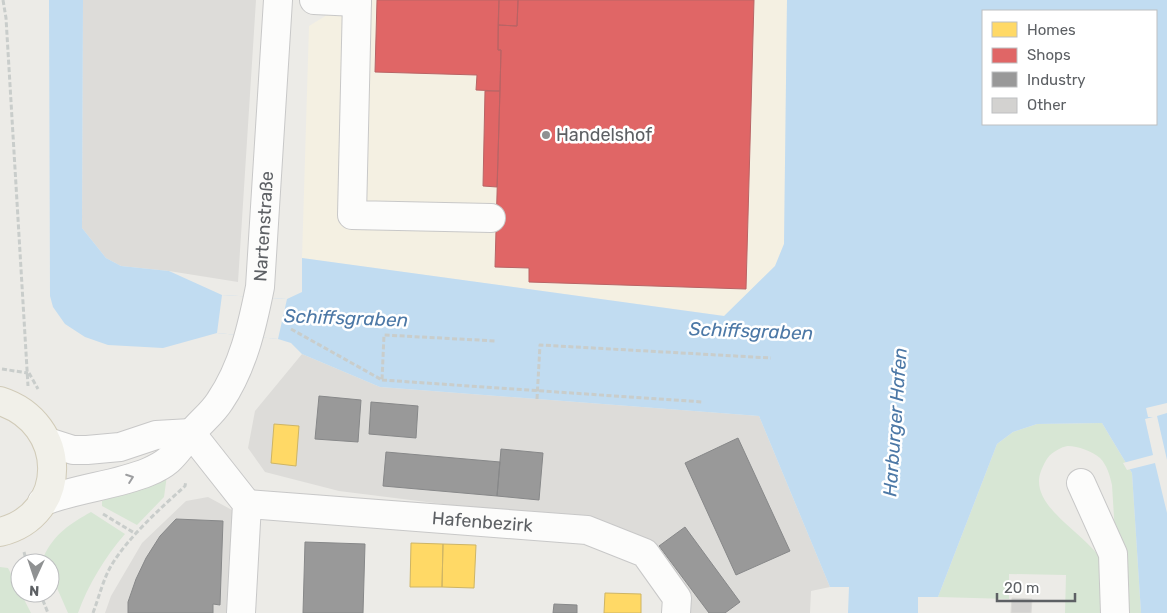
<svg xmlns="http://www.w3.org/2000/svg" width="1167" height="613" viewBox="0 0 1167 613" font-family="Rubik,sans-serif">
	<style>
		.commercial { fill: #f4f0e2 }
		.industrial { fill: #dddcd9 }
		.green { fill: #d7e6d4 }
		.water { fill: #c1dcf1; fill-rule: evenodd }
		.pier { fill: #ecebe7 }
		.homes { fill: #ffd966; stroke: #ceb565 }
		.shops { fill: #e06666; stroke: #b96465 }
		.industry { fill: #999; stroke: #878889 }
		.building { fill: #d3d2d0; stroke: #dbdad6 }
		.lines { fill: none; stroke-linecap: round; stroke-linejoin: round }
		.minor-casing { stroke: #c8c8c8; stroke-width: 30 }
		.major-casing { stroke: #d1cbb8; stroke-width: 30 }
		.path { stroke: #c9cdcb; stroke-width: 3; stroke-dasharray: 5 2.5; stroke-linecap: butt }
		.minor { stroke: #fcfcfb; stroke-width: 28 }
		.major { stroke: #f1f0e9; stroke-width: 28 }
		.oneway { stroke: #9d9ea0 }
		.poi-dot { fill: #8f9192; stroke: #fff; stroke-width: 2 }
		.labels { text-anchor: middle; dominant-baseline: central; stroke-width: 5; stroke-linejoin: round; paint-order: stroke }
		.poi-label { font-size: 18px; fill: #5d6064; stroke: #fff; text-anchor: start }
		.street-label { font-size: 18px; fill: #5d6064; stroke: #fff }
		.water-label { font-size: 19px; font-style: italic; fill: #4c78a6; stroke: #fff }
	</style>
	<rect width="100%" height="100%" fill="#ecebe7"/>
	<path class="commercial" d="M328,0h459l-3,244 -9,22 -50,50 -423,-58 7,-232 18,-11z"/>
	<path class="industrial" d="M83,0h173l-18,282 -69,-11 -48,-5 -15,-8 -24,-30z
		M302,354l78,33 379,29 71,171 -19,4 -1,22h-123l-38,-70 -71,-22 -239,-30 -74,-19 -17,-24 7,-37z
		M208,497l24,13 -3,103h-124l6,-17 31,-53 44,-42z"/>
	<path class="green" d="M1102,423l30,50 9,140h-21l-8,-128c-2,-9 -5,-20 -12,-27 -8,-7 -22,-12 -32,-12 -4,0 -11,4 -14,6 -7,4 -10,12 -13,19 -14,36 49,64 63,93 4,7 3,38 3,49h-42l1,-38 -57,-1v25l-71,-2 59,-153 16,-12 24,-8z
		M167,475l-3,22 -27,28 -35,-19v-5z
		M91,512l34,22c-20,23 -37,51 -47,79h-10l-18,-41v-9h-4l-2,-7c10,-22 27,-33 47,-44z
		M0,567l8,1 23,45h-31z"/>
	<path class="water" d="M49,0h34l-1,228 24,30 15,8 48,5 53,24 65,4 15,-7v-34l422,58 51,-50 9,-22 3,-244h380v613h-26l-9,-140 -30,-50 -65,1 -24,8 -16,12 -59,153h-20v16h-70l1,-26h-19l-71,-171 -379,-29 -78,-33 -11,-11 -13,-4 -29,-3 -32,-3 -54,15 -55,-3 -23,-8 -20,-13 -12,-17 -3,-11zM983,11h173v113h-173z"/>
	<path class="pier" d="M222,295l65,4 -9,40 -61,-6z
		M1167,403v10l-10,3 10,44v53l-12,-50 -28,7 -4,-7 30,-8 -8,-36 8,-2h-5l-2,-9z"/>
	<path class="homes" d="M274,424l25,2 -3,40 -25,-3z
		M411,543l32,1 -1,43h-32z
		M443,544l33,1 -2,43 -32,-1z
		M605,593l36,1v19h-37z"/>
	<path class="shops" d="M377,0h122l-1,50h3l-1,41 -24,-1 1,-15 -102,-3z
		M499,0h19l-1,26 -19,-1z
		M518,0h236l-8,289 -217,-7v-14l-34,-1 6,-217h-3v-25l19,1z
		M485,91h15l-3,96 -14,-1z"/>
	<path class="industry" d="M319,396l42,4 -3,42 -43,-3z
		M371,402l47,4 -2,32 -47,-4z
		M738,438l52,113 -54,24 -51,-112z
		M501,449l42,4 -4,47 -42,-4z
		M386,452l114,10 -3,34 -114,-10z
		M176,519l47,2 -3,84 -7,-1v9h-85v-11l8,-23 10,-21 14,-22z
		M685,527l55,75 -15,11h-16l-50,-67z
		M305,542l60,2 -2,69h-60z
		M554,604l23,1v8h-24z"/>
	<path class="building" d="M1012,598l20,1 -1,14h-20z"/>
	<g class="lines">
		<defs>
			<g id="minor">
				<path d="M314,0l43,2"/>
				<path d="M357,0l-5,215 139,3"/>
				<path d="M191,433l56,71 -6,109"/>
				<path d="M48,442l25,8h14l33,-3 36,-12 35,-2"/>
				<path d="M1081,483l32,71 2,59"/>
				<path id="s1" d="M42,502c34,-14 72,-16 106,-30 24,-10 26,-18 42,-37 9,-12 22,-21 30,-34 23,-34 32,-74 40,-114l18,-287"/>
				<path id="s2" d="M247,504l340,26 58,23 32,45 -1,15"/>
			</g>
			<path id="major" d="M0,401c69,22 70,114 0,131"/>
		</defs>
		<use href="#minor" class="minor-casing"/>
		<use href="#major" class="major-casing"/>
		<path class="path" d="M3,0l3,18 22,368
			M291,329l91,51 2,-45 112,6
			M2,369l26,4
			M29,373l9,16
			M382,380l321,22
			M537,399l3,-54 231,13
			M103,514l33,20
			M24,552l3,11
			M40,593l8,20
			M93,613c6,-16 10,-33 18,-47 17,-29 50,-58 74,-80l1,-5"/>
		<use href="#minor" class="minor"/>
		<use href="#major" class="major"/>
	</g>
	<defs><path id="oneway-chevron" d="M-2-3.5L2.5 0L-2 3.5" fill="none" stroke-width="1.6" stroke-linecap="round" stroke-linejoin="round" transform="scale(1.25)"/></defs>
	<use class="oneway" href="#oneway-chevron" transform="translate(130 478) rotate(-20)"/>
	<circle class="poi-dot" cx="546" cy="135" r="5"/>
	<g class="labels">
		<g class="poi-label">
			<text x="556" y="135">Handelshof</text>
		</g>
		<g class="street-label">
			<text stroke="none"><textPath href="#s1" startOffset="395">Nartenstraße</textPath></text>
			<text stroke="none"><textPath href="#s2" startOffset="236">Hafenbezirk</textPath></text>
		</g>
		<g class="water-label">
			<text transform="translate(346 318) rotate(2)">Schiffsgraben</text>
			<text transform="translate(751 331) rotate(2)">Schiffsgraben</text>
			<text transform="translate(895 422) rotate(-86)">Harburger Hafen</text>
		</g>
	</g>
	<rect x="982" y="10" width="175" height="115" fill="#ffffff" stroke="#bebfc1"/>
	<rect x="992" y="22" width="25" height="15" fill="#ffd966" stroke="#bebfc1"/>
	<text x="1027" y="35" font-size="15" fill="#5d6064">Homes</text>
	<rect x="992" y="48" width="25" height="15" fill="#e06666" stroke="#bebfc1"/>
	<text x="1027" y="60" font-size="15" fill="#5d6064">Shops</text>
	<rect x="992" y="72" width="25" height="15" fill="#999999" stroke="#bebfc1"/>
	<text x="1027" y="85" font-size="15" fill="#5d6064">Industry</text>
	<rect x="992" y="98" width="25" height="15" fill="#d3d2d0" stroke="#bebfc1"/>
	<text x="1027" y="110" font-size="15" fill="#5d6064">Other</text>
	<g transform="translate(35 578) rotate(183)"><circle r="24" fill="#ffffff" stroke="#bebfc1"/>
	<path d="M0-4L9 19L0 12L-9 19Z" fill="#8f9192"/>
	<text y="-8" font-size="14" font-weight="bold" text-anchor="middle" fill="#5d6064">N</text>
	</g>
	<path d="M997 593v8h78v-8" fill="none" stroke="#5d6064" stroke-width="2.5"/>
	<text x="1004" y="593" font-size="15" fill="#5d6064" stroke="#ffffff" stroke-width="4" paint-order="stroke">20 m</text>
</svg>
